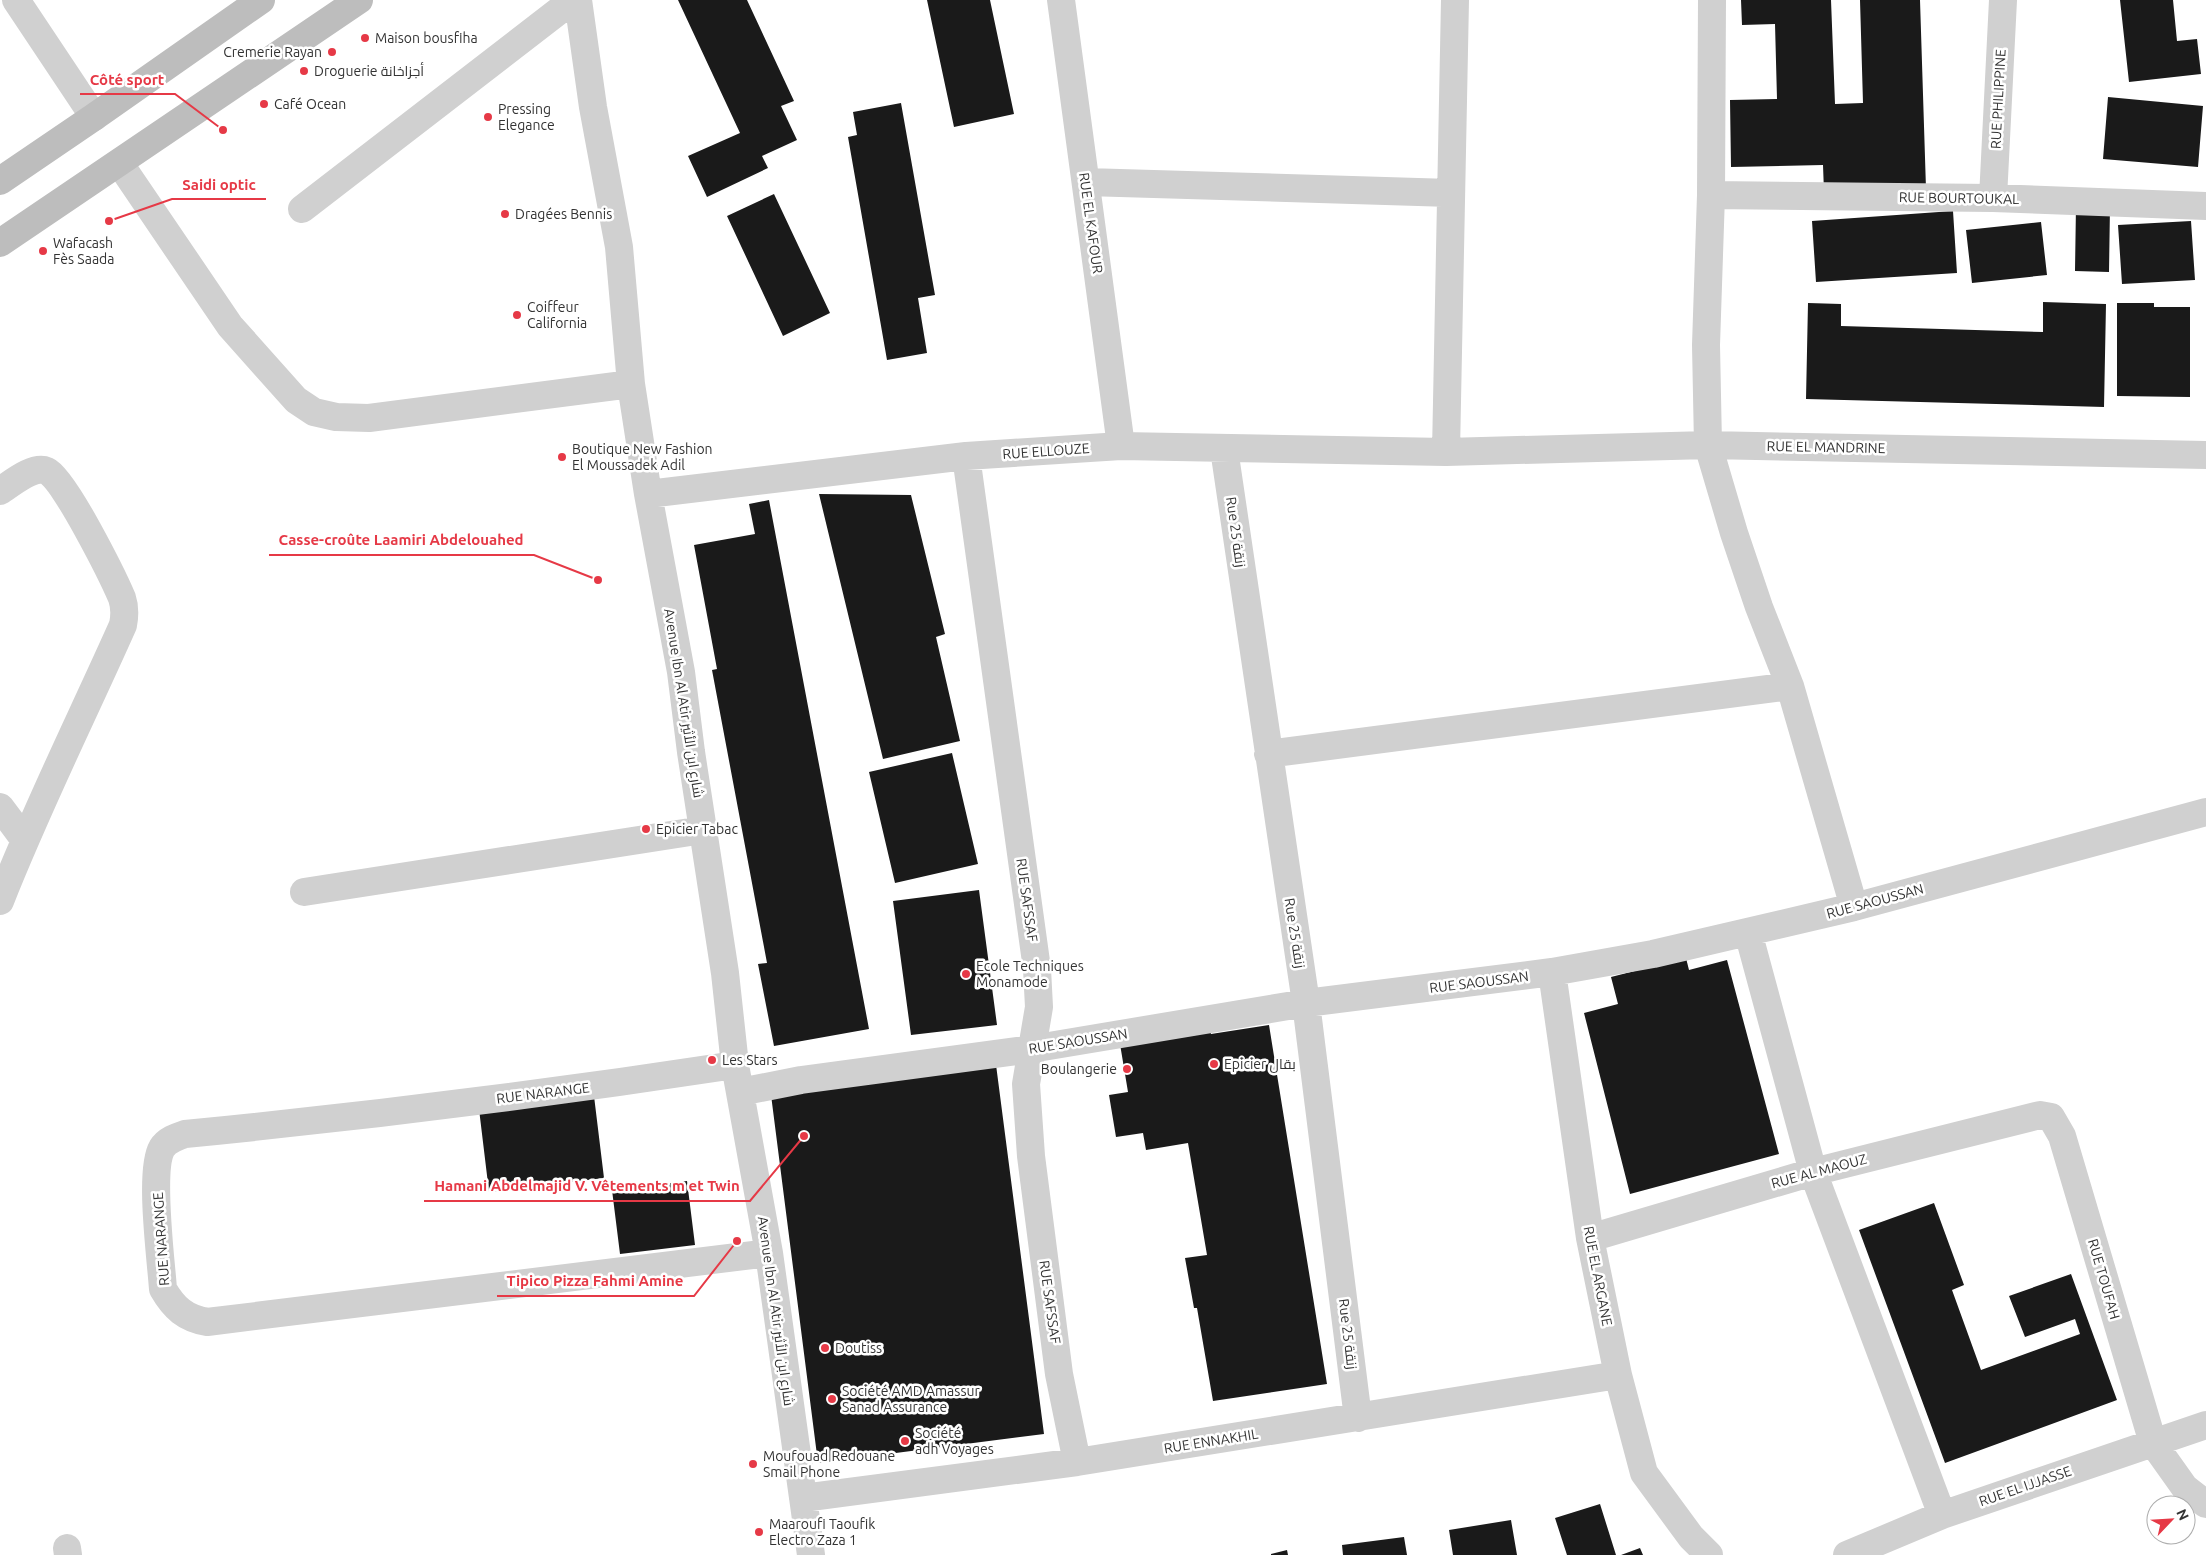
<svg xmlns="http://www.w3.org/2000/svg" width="2206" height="1555" viewBox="0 0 2206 1555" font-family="Ubuntu,Cairo,sans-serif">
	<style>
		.building { fill: #1a1a1a }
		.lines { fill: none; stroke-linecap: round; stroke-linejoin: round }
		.street { stroke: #d0d0d0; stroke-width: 28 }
		.secondary { stroke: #bdbdbd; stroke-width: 28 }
		.poi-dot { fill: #e63946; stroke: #fff; stroke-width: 2 }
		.labels { text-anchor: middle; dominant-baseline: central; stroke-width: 5; stroke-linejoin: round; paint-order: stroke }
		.poi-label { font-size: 14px; fill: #333; stroke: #fff; text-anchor: start }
		.street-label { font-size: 14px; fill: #333; stroke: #fff }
		.leader { fill: none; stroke: #e63946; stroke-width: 2 }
		.callout-dot { fill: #e63946; stroke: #fff; stroke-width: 2 }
		.callout-label { font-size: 15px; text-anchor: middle; font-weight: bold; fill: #e63946; stroke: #fff; stroke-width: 5; stroke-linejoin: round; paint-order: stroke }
	</style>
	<rect width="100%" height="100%" fill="#fff"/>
	<path class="building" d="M678,0h69l47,101 -13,5 16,34 -35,16 6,12 -61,29 -19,-41 52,-23z
		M927,0h63l24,114 -60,13z
		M1741,0h90l4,104 28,-1 -3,-103h60l6,189 -102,3 -1,-27 -92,2 -1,-67 47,-1 -2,-75 -33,1z
		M2120,0h53l4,41 20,-2 4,35 -72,8z
		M2108,97l95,9 -5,61 -95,-8z
		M901,103l34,192 -17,3 9,55 -40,7 -39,-223 9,-2 -4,-23z
		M774,194l56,119 -47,23 -56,-120z
		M2076,205l34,1 -1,66 -34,-1z
		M1953,211l4,62 -141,9 -4,-61z
		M2191,221l4,59 -73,4 -4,-59z
		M2041,222l6,53 -75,8 -6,-53z
		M2043,302l63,2 -2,103 -298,-8 2,-96 33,1v22l202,6z
		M2117,303h37v4h36v90l-73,-1z
		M819,494l92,1 34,139 -9,3 24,104 -77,18z
		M769,500l100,529 -95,17 -16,-82 9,-1 -55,-293 5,-1 -23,-124 61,-11 -6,-30z
		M952,753l26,111 -83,19 -26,-111z
		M979,890l18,135 -86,10 -18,-134z
		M1686,958l3,12 38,-10 52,194 -149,40 -46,-181 34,-9 -7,-27z
		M1269,1025l58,359 -114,17 -16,-93h-3l-9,-50 22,-3 -19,-112 -42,7 -3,-17 -27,4 -7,-42 19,-3 -8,-48 90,-15 1,5z
		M995,1057l49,377 -226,29 -48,-376z
		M594,1096l10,82 -115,14 -10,-83z
		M687,1181l8,64 -75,9 -8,-64z
		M1934,1203l30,82 -12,5 29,80 99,-36 -5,-15 -50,18 -16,-41 62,-22 46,126 -172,63 -86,-233z
		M1600,1504l16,51h-49l-12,-37z
		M1511,1520l6,35h-64l-4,-25z
		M1404,1537l3,18h-64l-1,-10z
		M1640,1548l3,7h-22z
		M1287,1550l1,5h-17v-1z"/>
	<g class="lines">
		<path class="street" d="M16,0l78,117
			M578,0l15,107 26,140 12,137 17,110 33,178 10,80 34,221 10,92 34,188 42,302
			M1061,0l60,446
			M1712,0l-1,195 -5,150 2,100 26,88 25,74 31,79 64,221
			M120,164l110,162 66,74 18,12 22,5 33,1 262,-34
			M1086,182l365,11
			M1711,195l282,3 213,8
			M1993,198l10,-198
			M302,209l271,-209
			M1224,449l82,554 52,415
			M1446,452l9,-452
			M966,456l71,513 2,38 -13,77 5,72 28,218 18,88
			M0,491c11,-7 33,-26 47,-20 17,7 66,106 75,127 3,9 3,17 1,27 -41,92 -86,182 -123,276
			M648,494l318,-38 155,-10 325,6 262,-7 498,10
			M1268,754l522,-68
			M0,807l24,32
			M304,892l399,-62
			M1748,932l65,240 129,343
			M1552,972l38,266 28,137 26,98 47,64 18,18
			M735,1065c-183,28 -366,51 -550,69 -9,3 -18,6 -23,14 -13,22 -1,112 1,141 11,19 22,29 44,33l562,-69
			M740,1092l61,-12 230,-31 275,-46 246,-31 101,-18 201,-47 352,-95
			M1590,1238l223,-66 227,-57 11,2 11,19 91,307 32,45 21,16
			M803,1498l274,-36 541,-87
			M67,1548l1,7
			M1847,1555l95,-40 264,-90"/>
		<path class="secondary" d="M0,181l94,-64 167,-117
			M0,243l359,-243"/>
	</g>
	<g class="poi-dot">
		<circle cx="365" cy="38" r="5"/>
		<circle cx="332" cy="52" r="5"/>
		<circle cx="304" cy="71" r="5"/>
		<circle cx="264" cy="104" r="5"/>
		<circle cx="488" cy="117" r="5"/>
		<circle cx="505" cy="214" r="5"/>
		<circle cx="43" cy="251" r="5"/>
		<circle cx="517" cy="315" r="5"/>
		<circle cx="562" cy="457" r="5"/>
		<circle cx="646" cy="829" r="5"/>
		<circle cx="966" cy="974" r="5"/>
		<circle cx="712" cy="1060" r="5"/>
		<circle cx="1214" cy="1064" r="5"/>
		<circle cx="1127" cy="1069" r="5"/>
		<circle cx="825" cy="1348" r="5"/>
		<circle cx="832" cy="1399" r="5"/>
		<circle cx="905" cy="1441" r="5"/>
		<circle cx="753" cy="1464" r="5"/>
		<circle cx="759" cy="1532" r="5"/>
	</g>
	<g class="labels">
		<g class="poi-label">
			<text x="375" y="38">Maison bousfiha</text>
			<text x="322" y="52" text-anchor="end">Cremerie Rayan</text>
			<text x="314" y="71">Droguerie أجزاخانة</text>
			<text x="274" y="104">Café Ocean</text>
			<text x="498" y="109">Pressing<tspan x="498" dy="16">Elegance</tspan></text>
			<text x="515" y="214">Dragées Bennis</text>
			<text x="53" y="243">Wafacash<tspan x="53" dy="16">Fès Saada</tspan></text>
			<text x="527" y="307">Coiffeur<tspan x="527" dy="16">California</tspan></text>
			<text x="572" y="449">Boutique New Fashion<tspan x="572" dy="16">El Moussadek Adil</tspan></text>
			<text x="656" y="829">Epicier Tabac</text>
			<text x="976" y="966">Ecole Techniques<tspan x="976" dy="16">Monamode</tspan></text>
			<text x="722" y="1060">Les Stars</text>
			<text x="1224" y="1064">Epicier بقال</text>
			<text x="1117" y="1069" text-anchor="end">Boulangerie</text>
			<text x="835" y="1348">Doutiss</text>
			<text x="842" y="1391">Société AMD Amassur<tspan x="842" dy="16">Sanad Assurance</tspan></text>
			<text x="915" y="1433">Société<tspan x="915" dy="16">adh Voyages</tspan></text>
			<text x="763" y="1456">Moufouad Redouane<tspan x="763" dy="16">Smail Phone</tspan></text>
			<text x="769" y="1524">Maaroufi Taoufik<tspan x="769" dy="16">Electro Zaza 1</tspan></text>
		</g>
		<g class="street-label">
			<text transform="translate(1998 99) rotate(-87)">RUE PHILIPPINE</text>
			<text transform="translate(1959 198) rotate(1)">RUE BOURTOUKAL</text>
			<text transform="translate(1091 223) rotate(82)">RUE EL KAFOUR</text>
			<text transform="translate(1826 447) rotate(1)">RUE EL MANDRINE</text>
			<text transform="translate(1046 451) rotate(-4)">RUE ELLOUZE</text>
			<text transform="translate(1236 532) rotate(82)">Rue 25 زنقة</text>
			<text transform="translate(684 703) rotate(81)">Avenue Ibn Al Atir شارع ابن الأثير</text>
			<text transform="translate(1027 900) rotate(82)">RUE SAFSSAF</text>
			<text transform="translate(1875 901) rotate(-15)">RUE SAOUSSAN</text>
			<text transform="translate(1295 933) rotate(81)">Rue 25 زنقة</text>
			<text transform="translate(1479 982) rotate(-7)">RUE SAOUSSAN</text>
			<text transform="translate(1078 1041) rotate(-9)">RUE SAOUSSAN</text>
			<text transform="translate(543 1093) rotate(-7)">RUE NARANGE</text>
			<text transform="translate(1819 1171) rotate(-15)">RUE AL MAOUZ</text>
			<text transform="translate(161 1239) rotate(-94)">RUE NARANGE</text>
			<text transform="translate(1598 1276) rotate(79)">RUE EL ARGANE</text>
			<text transform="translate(2104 1279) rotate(74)">RUE TOUFAH</text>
			<text transform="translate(1050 1302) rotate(82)">RUE SAFSSAF</text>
			<text transform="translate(776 1311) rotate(82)">Avenue Ibn Al Atir شارع ابن الأثير</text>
			<text transform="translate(1348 1334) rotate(83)">Rue 25 زنقة</text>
			<text transform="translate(1211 1441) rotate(-9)">RUE ENNAKHIL</text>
			<text transform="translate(2025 1486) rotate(-19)">RUE EL IJJASSE</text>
		</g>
	</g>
	<path class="leader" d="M223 130L175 94H80M109 221L172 199H266M598 580L534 555H269M804 1136L750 1201H424M737 1241L694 1296H497"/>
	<g class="callout-dot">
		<circle cx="223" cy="130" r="5"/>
		<circle cx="109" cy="221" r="5"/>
		<circle cx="598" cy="580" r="5"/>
		<circle cx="804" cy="1136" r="5"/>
		<circle cx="737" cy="1241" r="5"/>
	</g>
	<g class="callout-label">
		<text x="127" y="85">Côté sport</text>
		<text x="219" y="190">Saidi optic</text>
		<text x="401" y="545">Casse-croûte Laamiri Abdelouahed</text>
		<text x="587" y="1191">Hamani Abdelmajid V. Vêtements m et Twin</text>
		<text x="595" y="1286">Tipico Pizza Fahmi Amine</text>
	</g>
	<g transform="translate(2171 1520) rotate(65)"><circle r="24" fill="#ffffff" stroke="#adadad"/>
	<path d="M0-4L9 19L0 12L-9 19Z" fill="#e63946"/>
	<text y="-8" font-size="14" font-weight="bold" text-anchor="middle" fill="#333333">N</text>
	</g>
</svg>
